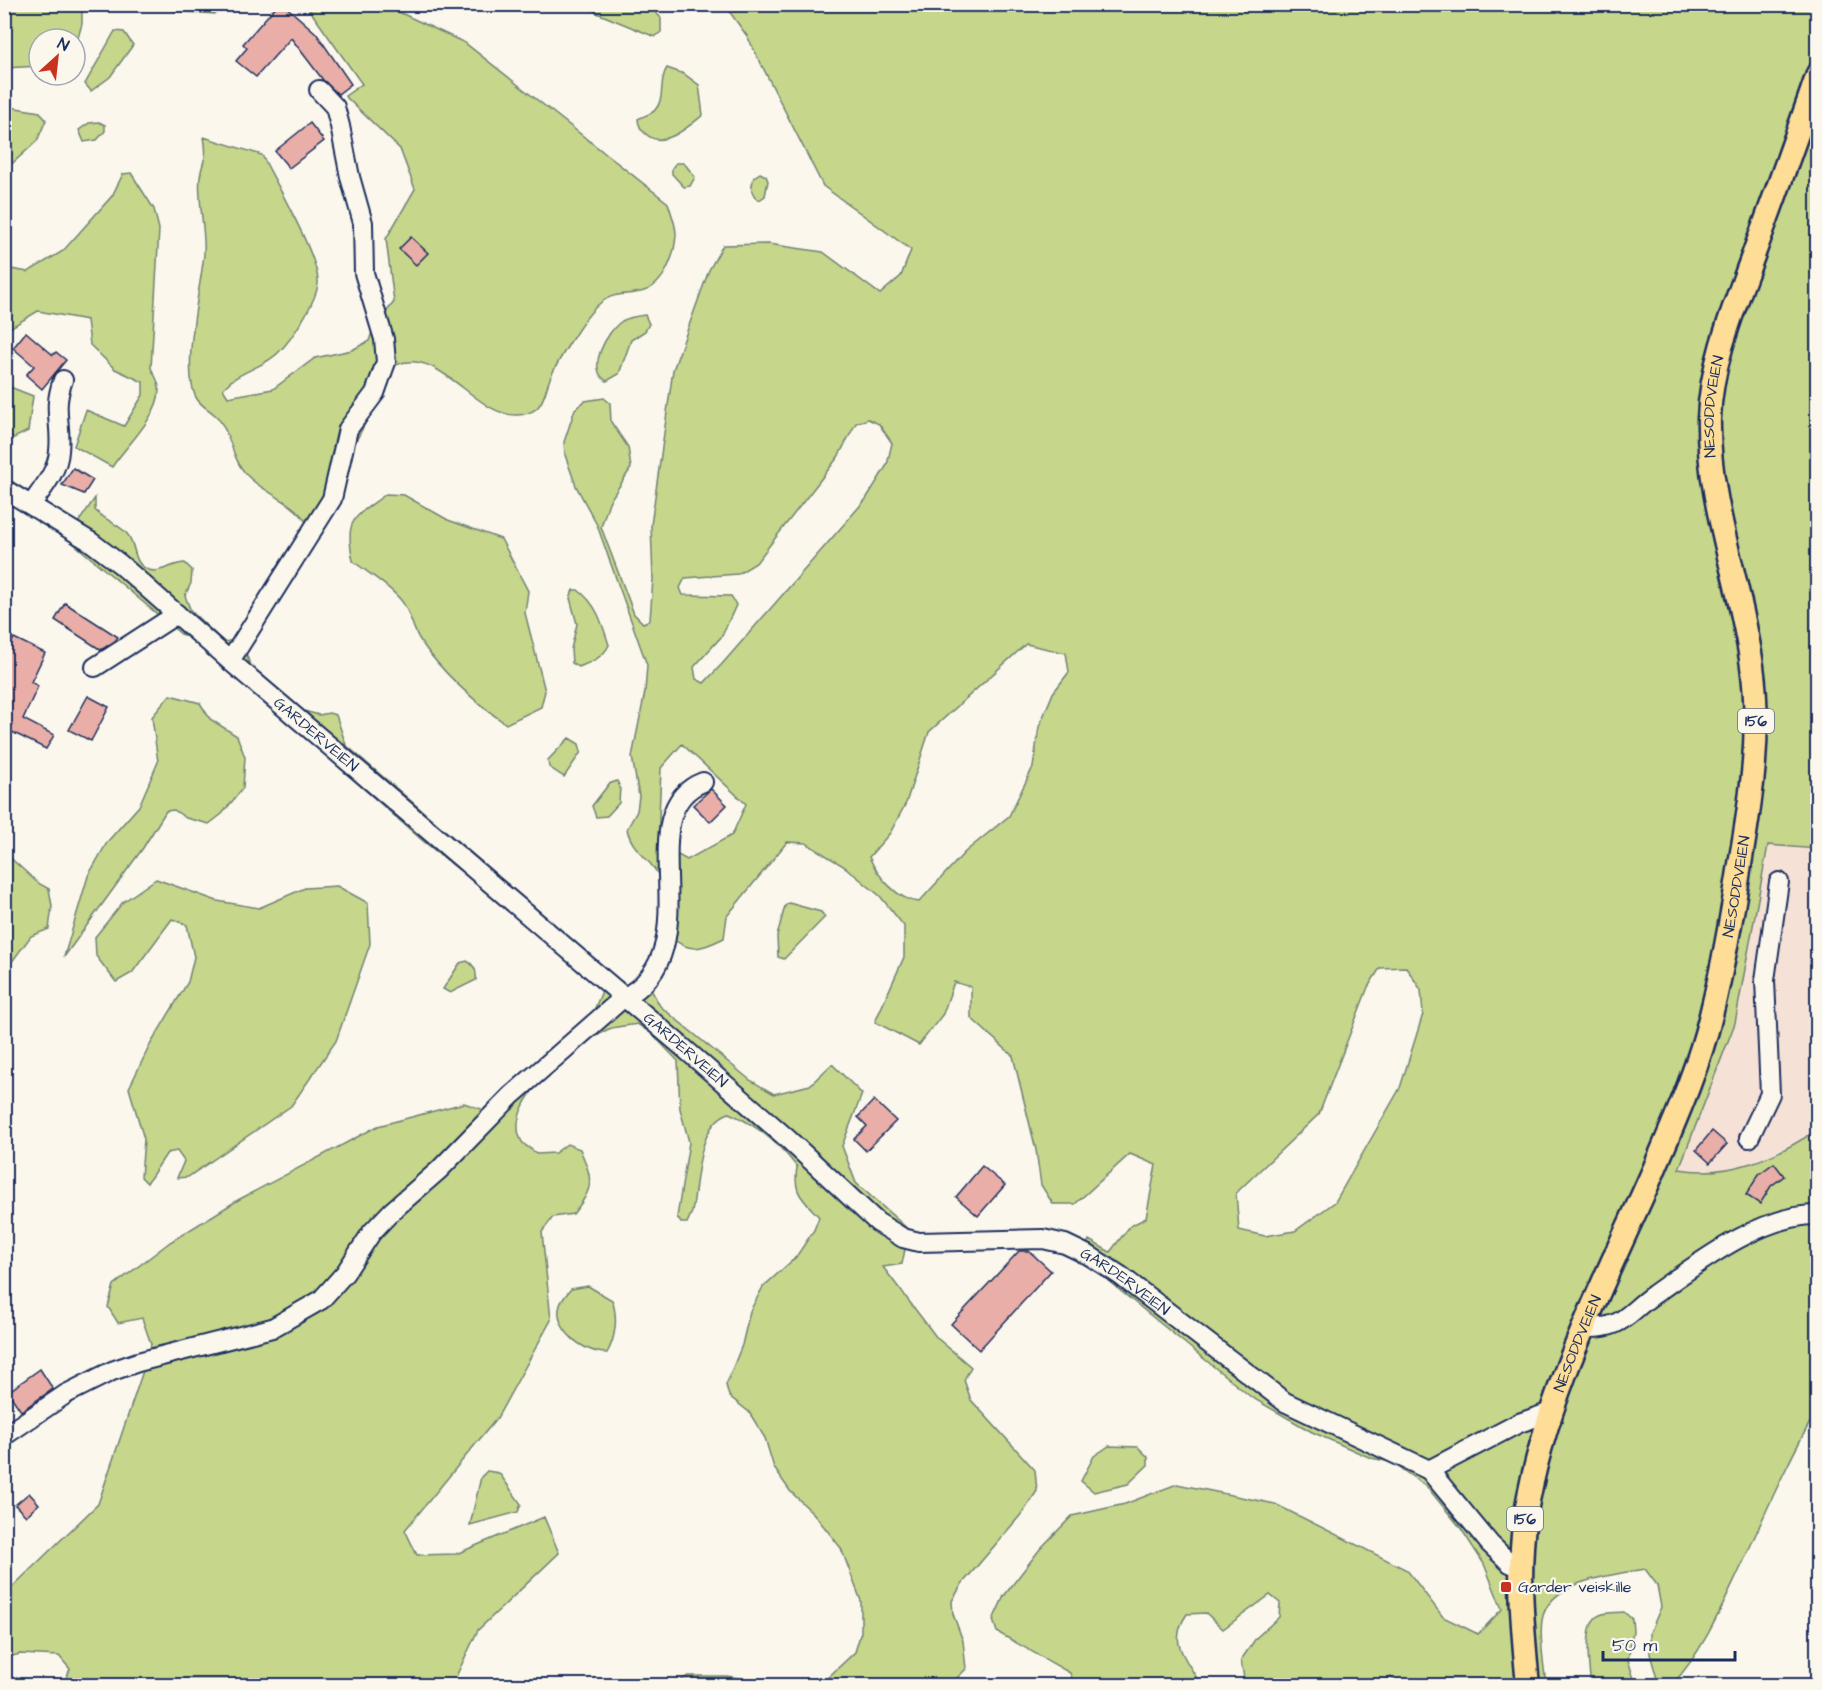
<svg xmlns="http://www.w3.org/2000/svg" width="1822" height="1690" viewBox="0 0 1822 1690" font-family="'Architects Daughter',sans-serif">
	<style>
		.built { fill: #f6e1d7 }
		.green { fill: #c6d68b; stroke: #708274; stroke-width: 1.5; fill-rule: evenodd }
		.building { fill: #e9aea7; stroke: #1b2f5e; stroke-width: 1.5 }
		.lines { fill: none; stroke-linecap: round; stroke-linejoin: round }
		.minor-casing { stroke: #1b2f5e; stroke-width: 22 }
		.major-casing { stroke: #1b2f5e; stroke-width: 27 }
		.minor { stroke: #fbf7ec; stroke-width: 18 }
		.major { stroke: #fedd96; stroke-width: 22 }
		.poi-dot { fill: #c8321e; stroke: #fbf7ec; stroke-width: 2 }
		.labels { text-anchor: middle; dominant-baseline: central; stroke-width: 4.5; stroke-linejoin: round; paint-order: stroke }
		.shield { fill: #fbf7ec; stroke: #5e6b89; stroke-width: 1.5 }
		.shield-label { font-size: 15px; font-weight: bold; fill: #1b2f5e }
		.street-label { font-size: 16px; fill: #1b2f5e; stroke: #fbf7ec }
		.poi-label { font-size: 16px; fill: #1b2f5e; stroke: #fbf7ec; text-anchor: start }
	</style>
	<rect width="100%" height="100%" fill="#fbf7ec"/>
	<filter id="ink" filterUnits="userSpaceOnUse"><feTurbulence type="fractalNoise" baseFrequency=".0167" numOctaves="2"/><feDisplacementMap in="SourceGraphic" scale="12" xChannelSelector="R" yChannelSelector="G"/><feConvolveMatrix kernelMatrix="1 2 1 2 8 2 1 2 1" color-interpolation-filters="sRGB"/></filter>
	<g filter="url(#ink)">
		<path class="built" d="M1768,845l49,4v281l-64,34 -44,8 -30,-3 56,-146z"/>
		<path class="green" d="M9,5h73v19l-7,24v-9h-36v27l-34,2v-54z
			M168,5h63l-16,9 -41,-3z
			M306,5h78l81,38 203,160c3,10 8,22 8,31 -1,21 -11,50 -32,57 -21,6 -33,-1 -50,18 -12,12 -34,49 -42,65 -6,12 -6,24 -14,33 -4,5 -15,8 -21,8 -41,2 -77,-69 -121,-50l-141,268 -9,20 4,12 54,46 15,4 10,-2 7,2 10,30 269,232 14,10 25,-9 -2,13 8,15 90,74 24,14 36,-9 22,-21 30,30 -20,52 14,37 53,47 -7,34 -19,3 54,71 34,29 -7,13 7,20 64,70 2,21 -13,20 -62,73 -10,17 1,13 10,27 3,28 -16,16h-155l29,-4 31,-29 6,-20v-31l-20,-53 -27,-34 -24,-23 -16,-23 -9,-30 -16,-26 -20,-16 -3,-11 16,-40 8,-34 13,-24 33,-30 18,-27 5,-13c-17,-19 -26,-23 -22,-50 -18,-24 -40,-42 -68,-54 -32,11 -31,68 -37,99l-5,11h-6l-4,-6 12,-75 -9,-33 -2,-48 -26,-27 -15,-10c-9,2 -20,2 -28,5 -30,13 -110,73 -87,113 3,4 11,8 15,12l18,-1 12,-9 13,5c13,32 15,37 -7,65l-20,3 -11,15 9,88 -54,98 -92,112 12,25 39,-1 88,-37 15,36 -81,77 -26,55h-389l7,-16 -11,-13 -39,-2 -15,4v-64l93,-90 51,-151 2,-9 -9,-26 -24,5 -10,-16 6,-22 56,-43 68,-42 140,-74 86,-23 20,7 20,-15 88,-80 10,-24 -124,-106 -55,-44 -225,-198 -17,-9 -114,-96 -62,-37v-24l73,46 17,-25v12c9,10 26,15 33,25 9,12 4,29 21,35 10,4 24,-7 36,-7l7,7 -1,13 -6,13 6,15 33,31 11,-2 67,-104 4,-14c-12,-20 -37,-27 -54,-42 -22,-19 -18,-41 -34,-62 -6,-7 -16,-11 -21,-19 -17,-27 4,-112 7,-145 2,-23 -7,-57 -4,-77 3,-20 8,-17 4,-40l58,18c13,27 58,103 56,129 -2,18 -26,55 -39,68 -15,16 -42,19 -56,37l5,8 45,-8 42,-31 37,-8 17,-9 4,-12 21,-27 -8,-63 29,-50 -15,-40 -55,-53 17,-12z
			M587,5h62l12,13v14l-6,5 -58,-24z
			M717,5h1100v844l-49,-4 -33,178 -56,146c50,9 97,-12 138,-39v280c-29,50 -52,104 -76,157 -20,42 -38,84 -69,118h-11l-3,-3 -8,-28v-21l11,-26 -4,-22 -12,-16c-32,6 -96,11 -103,51 -3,20 2,45 4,65h-147l-8,-8 -13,8h-133l-4,-25 15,-22 23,-21 1,-14 -10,-8 -47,34 -17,-16 -19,1c-20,29 -1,44 14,71h-127l-4,-12 -73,-41 -4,-12 11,-24 36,-47 32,-33 53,-12 52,-20 98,20 132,66 36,47 35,17 24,-25 -18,-45 -24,-37 -33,-40 -36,-25 -20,-4 -59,-26 -61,-35 -160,-130 -14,-5 12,-22 21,12 20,-26 16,-8 10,-53 -26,-11 -55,50h-22l-12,-19 -5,-35 -23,-94 -42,-38v-31l-17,-5 -11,32 -24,31 -44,-23 29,-65v-31l-24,-30 -35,-29 -39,-24 -19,-1 -60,74 -3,22c-27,13 -35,15 -59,-5 -1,-16 2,-39 -4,-53 -9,-21 -29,-28 -34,-51l10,-18 2,-15 -7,-39 13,-65 2,-27 -50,-140 -21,-39 -11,-31 -1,-13 11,-33 10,-8 19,-3 6,5 1,19 17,25 3,21 -22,34 -8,25 33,87 9,9 7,-3 3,-41 -2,-54 22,-155 36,-100 14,-25 45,-1 55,8 57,42 21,-18 10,-26 -88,-64 -76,-150 -18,-25zM868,419l11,5 13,19 -5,22 -21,34 -143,164 -19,20 -8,-4 -2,-12 28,-31 14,-31 -5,-9 -48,-1 -3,-7 5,-10 53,-4 18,-11 82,-106 18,-34zM1026,644l40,9 3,19 -16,21 -14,34 -6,40 -24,49 -44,36 -46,50c-22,-2 -41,-26 -50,-45l21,-24 16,-30 23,-71zM682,744l64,60 -14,31 -45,25 -29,-16 3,-76zM1406,967l15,23 2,24 -23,74 -65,114 -40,29 -30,5 -26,-6 -3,-37 83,-79 49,-127 12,-19z
			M115,31l9,1 9,13 -23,32 -19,14 -6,-7z
			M667,68l17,6 15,11 4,30c-14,11 -39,34 -56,20 -5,-4 -9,-9 -9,-16 5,-3 14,-5 17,-9 11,-12 3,-30 12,-42z
			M4,106l36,6 6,8 -9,21 -32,29z
			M99,122l6,3v6l-8,9 -13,2 -5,-12 10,-7z
			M676,163h8l11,14 -5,9 -6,1 -12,-13v-6z
			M131,173l23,36 5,20 -8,139c3,7 9,14 8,22 0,26 -34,57 -47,77l-38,-21 12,-36 38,16 19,-31v-13l-28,-13 -25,-24 -3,-25 -49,-9 -33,20v-63l23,4 35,-21 49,-55 11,-22z
			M760,173l6,3 2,5 -3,15 -6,4c-10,-7 -8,-13 -5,-23z
			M645,315l4,9 -4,7 -14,9 -12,34 -12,7c-22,-11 0,-50 15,-60 7,-4 15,-5 23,-6z
			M5,385l28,11 -5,35 -14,7 -9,-6z
			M386,494l18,1 44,25 53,19 27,52 -3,22 20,78 -4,16 -35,17c-30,-21 -65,-52 -86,-84 -9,-13 -9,-29 -20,-41 -13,-15 -32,-26 -47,-38 -9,-43 1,-43 33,-67z
			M573,590h5c19,14 24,33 31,55 -6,13 -18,17 -30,22l-7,-4 -1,-14 6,-25 -7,-26z
			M170,695l30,8 10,16 27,17 8,21 -2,31 -21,26 -13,10 -23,-6 -12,-8 -8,1 -23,37 -79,109 24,-81 20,-35 31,-35 19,-44 -6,-45z
			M569,738l10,6 2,8 -17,25 -15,-10 -1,-7z
			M617,781l3,6 -1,16 -12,13 -11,1 -4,-11 17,-22z
			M5,853l33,30 11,6 3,17 -3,23 -18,7 -23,31h-3z
			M156,879l61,22 42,7 46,-20 32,-2 31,17 2,41 -34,97 -45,65 -103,71 -11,1 7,-17 -7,-10 -10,2 -20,30 -6,-6 3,-38 -15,-51 21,-43 38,-63 6,-25 -7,-32 -15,-6 -40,54 -16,9 -20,-26 -1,-19 28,-35z
			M789,903l32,9 4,5 -41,42 -6,-2 -1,-21 8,-30z
			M467,961c8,4 10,10 9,19l-26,13 -7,-4 17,-26z
			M588,1286l24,14c6,17 4,37 -5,53 -22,1 -55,-24 -47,-48 2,-6 7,-11 11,-16z
			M1109,1446l29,1 10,10v8l-20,19 -34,8 -13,-11 13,-25z
			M487,1471l12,2 22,31 -3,8 -48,13 11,-48z
			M1624,1612l8,7 1,12 -5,29 8,25h-45c-2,-15 -9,-64 9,-70 7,-3 17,-2 24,-3z
			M688,1676h39l52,9h-106z"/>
		<path class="building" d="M278,4h5l33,29 35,51 -13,10 -15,-14 -32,-42 -35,39 -20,-16 11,-13 -4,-4z
			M310,123l14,18 -35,27 -14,-17z
			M411,237l17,16 -12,12 -17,-16z
			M26,332l27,23 3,-3 10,8 -24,29 -16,-14 8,-9 -21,-18z
			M73,468l20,12 -9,14 -22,-9z
			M65,603l53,34 -3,4 -14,9 -46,-30z
			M14,638l31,15 -14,29 7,4 -15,33 31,16 -8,14 -42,-21v-71z
			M88,696l21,11 -18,34 -22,-11z
			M711,789l16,16 -17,17 -17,-17z
			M874,1100l22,21 -30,30 -12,-12 13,-13 -9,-9z
			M1712,1131l15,13 -17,19 -14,-13z
			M1774,1163l10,13 -13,10 -11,18 -14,-9 13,-21z
			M982,1166l23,19 -27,31 -22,-19z
			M1019,1251h10l22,20 -72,79 -28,-26z
			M40,1369l13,20 -32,22 -13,-19z
			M29,1493l10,11 -13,12 -11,-11z"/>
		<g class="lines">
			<defs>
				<g id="minor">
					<path id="s1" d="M4,489l87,53 29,22 110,97 448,382 111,97 88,82 26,16 16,4 124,-3 22,5 25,12 31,20 164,126 144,68 61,74 20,19 11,5"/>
					<path d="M31,505c11,-16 27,-34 28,-54 3,-28 -7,-41 4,-71"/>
					<path d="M230,661l102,-162 16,-70 27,-36 11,-31 -2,-23 -20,-66 -1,-50 -13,-46 -10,-51 -5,-19 -16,-17"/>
					<path d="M95,667l82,-53"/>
					<path d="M1749,1138l21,-44 -5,-114 14,-98"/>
					<path d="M1585,1328c38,1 40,-13 68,-33 44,-31 108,-81 165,-80"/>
					<path d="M4,1436l62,-42 46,-23 26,-9 134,-34 49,-28 24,-27 27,-41 20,-21 47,-41 72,-74 112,-98c92,-46 2,-186 80,-216"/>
					<path d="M1429,1470l90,-47 32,-11"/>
				</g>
				<g id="major">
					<path id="s2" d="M1528,1686c-5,-56 -11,-113 -3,-168 19,-121 79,-235 128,-346 22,-52 45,-103 58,-157 13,-52 22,-105 30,-157 11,-64 20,-127 11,-192 -11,-83 -45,-164 -43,-248 2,-56 25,-110 44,-162 22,-60 44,-121 65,-182"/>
				</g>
			</defs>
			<use href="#minor" class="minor-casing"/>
			<use href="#major" class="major-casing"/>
			<use href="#minor" class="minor"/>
			<use href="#major" class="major"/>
		</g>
	</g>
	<rect class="poi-dot" x="1500" y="1581" width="12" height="12" rx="3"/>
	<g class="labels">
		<g class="shield">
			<rect x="1738" y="709" width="36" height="24" rx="4.5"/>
			<rect x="1507" y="1507" width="36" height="24" rx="4.5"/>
		</g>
		<g class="shield-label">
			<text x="1756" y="721">156</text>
			<text x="1525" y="1519">156</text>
		</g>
		<g class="street-label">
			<text stroke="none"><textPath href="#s2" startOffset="1323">NESODDVEIEN</textPath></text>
			<text stroke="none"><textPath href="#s1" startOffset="398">GARDERVEIEN</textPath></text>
			<text stroke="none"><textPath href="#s2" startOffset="837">NESODDVEIEN</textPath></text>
			<text stroke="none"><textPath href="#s1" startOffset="884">GARDERVEIEN</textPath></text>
			<text stroke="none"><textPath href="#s1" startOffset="1406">GARDERVEIEN</textPath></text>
			<text stroke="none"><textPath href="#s2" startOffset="351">NESODDVEIEN</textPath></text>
		</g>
		<g class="poi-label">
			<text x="1518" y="1587">Garder veiskille</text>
		</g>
	</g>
	<rect width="1822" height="1690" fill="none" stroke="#fbf7ec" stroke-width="24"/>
	<rect x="12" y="12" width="1798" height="1666" fill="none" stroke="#1b2f5e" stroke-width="2" filter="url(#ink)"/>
	<g transform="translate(57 57) rotate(27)"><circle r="28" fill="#fbf7ec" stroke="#a1a7b3" stroke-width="1.5"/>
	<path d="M0-4.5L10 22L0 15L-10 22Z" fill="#c8321e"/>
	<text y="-9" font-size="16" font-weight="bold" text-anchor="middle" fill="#1b2f5e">N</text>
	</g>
	<path d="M1603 1651v9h132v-9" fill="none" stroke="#1b2f5e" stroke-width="3"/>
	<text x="1612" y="1651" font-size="18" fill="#1b2f5e" stroke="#fbf7ec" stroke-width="4.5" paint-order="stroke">50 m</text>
</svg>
